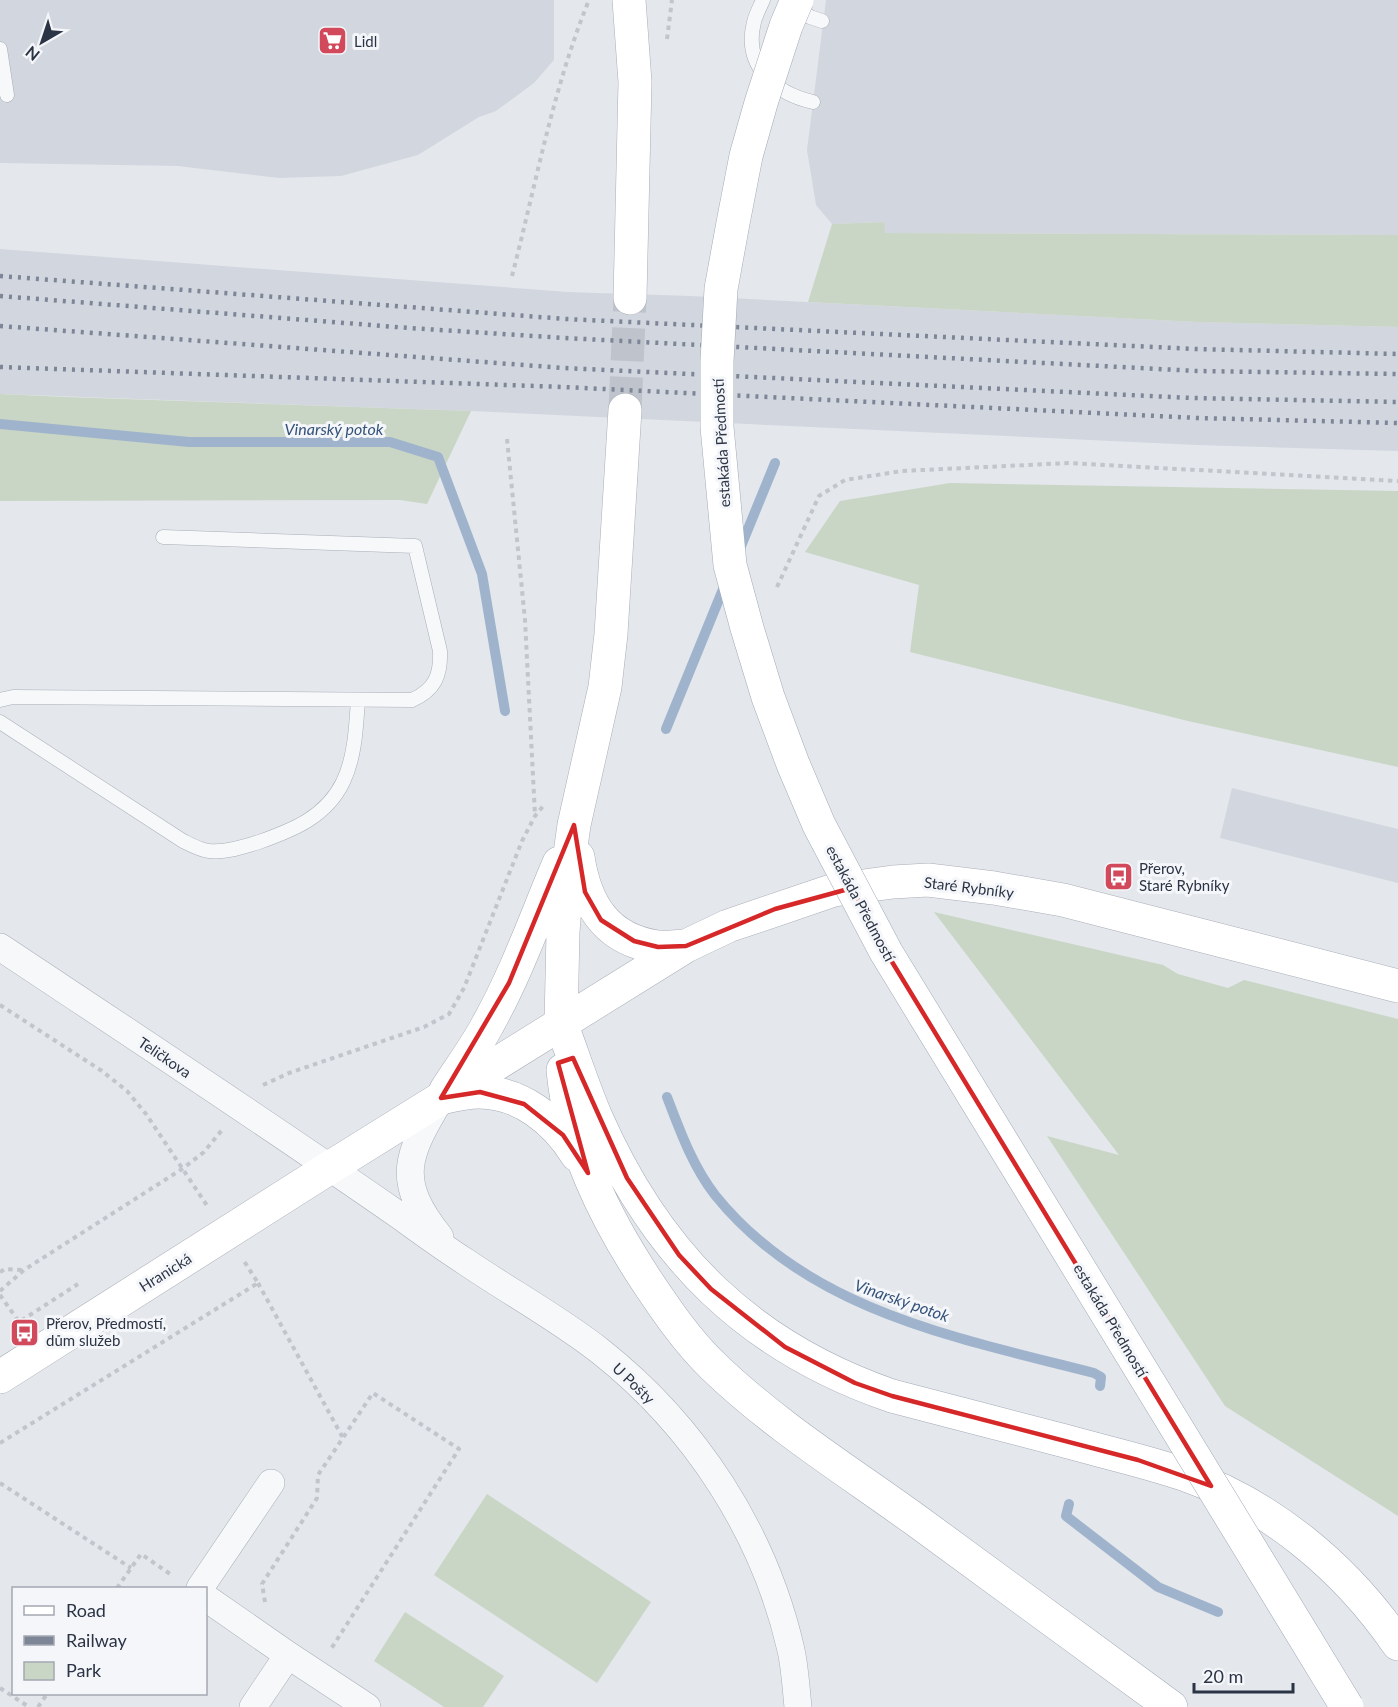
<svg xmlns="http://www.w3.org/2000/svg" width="1398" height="1707" viewBox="0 0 1398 1707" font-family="Lato,sans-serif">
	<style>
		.built { fill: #d2d6de }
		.green { fill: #c9d6c5 }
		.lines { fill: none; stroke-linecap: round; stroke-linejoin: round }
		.stream { stroke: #9fb4cc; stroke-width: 10 }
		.secondary-tunnel { stroke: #bfc3cb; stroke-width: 33; stroke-dasharray: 33 16; stroke-linecap: butt }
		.lane-casing { stroke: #a9aeb7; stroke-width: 15 }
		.street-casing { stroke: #a9aeb7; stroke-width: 28 }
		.secondary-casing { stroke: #a9aeb7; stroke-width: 34 }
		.primary-casing { stroke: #a3abb8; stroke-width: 34 }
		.path { stroke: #c2c5cb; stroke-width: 4; stroke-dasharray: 4.5 4.5; stroke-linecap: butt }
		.lane { stroke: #f7f8fa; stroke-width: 14 }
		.street { stroke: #f7f8fa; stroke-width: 27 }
		.secondary { stroke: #fff; stroke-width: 33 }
		.primary { stroke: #fff; stroke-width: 33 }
		.rail { stroke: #7d8696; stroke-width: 4.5; stroke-dasharray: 3 6; stroke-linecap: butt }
		.primary-bridge-casing { stroke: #a3abb8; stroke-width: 34; stroke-linecap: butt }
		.primary-bridge { stroke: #fff; stroke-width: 33 }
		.marked { fill: none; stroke: #d62828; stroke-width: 4.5; stroke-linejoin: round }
		.labels { text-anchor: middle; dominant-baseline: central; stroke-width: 6; stroke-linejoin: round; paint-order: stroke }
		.poi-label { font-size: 15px; fill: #2b3445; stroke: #f4f6f9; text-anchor: start }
		.street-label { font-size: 15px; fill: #2b3445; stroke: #f4f6f9 }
		.water-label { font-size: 16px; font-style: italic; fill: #34527a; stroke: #f4f6f9 }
	</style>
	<rect width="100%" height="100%" fill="#e4e7ec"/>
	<path class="built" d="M0,0h554v60l-20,23 -38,28 -17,6 -61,38 -77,21 -62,2 -101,-12 -178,-3z
		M826,0h572v235l-514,-2 -1,-11 -51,2 -16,-19 -9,-55z
		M0,249l568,43 122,4 507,26 201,5v124l-201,-6 -726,-34 -471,-17z
		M1232,788l166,41v54l-178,-45z"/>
	<path class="green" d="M884,222l1,11 513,2v92l-201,-5 -389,-20 24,-78z
		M0,394l66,3 405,14 -44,93 -27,-4 -400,1z
		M950,483l448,8v276l-210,-46 -278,-69 9,-67 -114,-33 35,-51z
		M934,912l229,53 15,9 50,14 16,-8 154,39v497l-173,-110 -178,-270 72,19z
		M487,1494l164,108 -54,81 -163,-108z
		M405,1612l99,64 -21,31h-39l-70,-46z"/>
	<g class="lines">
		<path class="stream" d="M0,424l189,18h201l48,15 44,117 23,137
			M739,551l36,-88
			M666,729l60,-147
			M667,1097c13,34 26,70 48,98 93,116 243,143 379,178l7,4 -1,9
			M1069,1504l-3,12 92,71 60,25"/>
		<path class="secondary-tunnel" d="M625,410l5,-112"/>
		<defs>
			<path id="lane" d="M763,0c-3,7 -7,14 -9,22 -11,43 20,71 59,80
				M796,6l14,11 12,4
				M0,49l7,46
				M0,700l13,-3 399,3c23,-10 29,-25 28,-49l-25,-105 -252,-9
				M0,722l183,119c8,4 17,9 26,10 16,2 35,-4 50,-9 34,-12 67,-25 84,-60 12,-25 13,-54 15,-82"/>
			<path id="street" d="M0,947c134,89 268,177 400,269 22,16 44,32 66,46 44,30 92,56 134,89 95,75 164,181 191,299 4,18 5,38 7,57
				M440,1237c-46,-57 -33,-82 1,-139
				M200,1588l71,-105
				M206,1598l82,57 -35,52
				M288,1655l79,52"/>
			<path id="secondary" d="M629,0l6,82 -5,216
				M578,857c7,47 28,83 80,90 9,1 19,-1 28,-1
				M561,1023l2,-91 5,-64 6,-43 31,-138 6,-53 14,-224
				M446,1090c14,-22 30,-43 42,-66 29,-52 48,-107 71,-161
				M0,1377l329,-209 357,-222 42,-20 106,-36 59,-8 35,-2 66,8 69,12 335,86"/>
			<path id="primary" d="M561,1023c12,32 22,64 35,94 61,139 153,230 296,279 58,15 115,30 173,45 39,11 80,20 118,33 88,31 163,94 215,170
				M563,1070c7,77 41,146 83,210 20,30 41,61 67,86 61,59 135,105 204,155 84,62 169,124 254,186
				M441,1098c13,-3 25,-6 38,-6 42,0 77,29 98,63"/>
		</defs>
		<use href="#lane" class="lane-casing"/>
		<use href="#street" class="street-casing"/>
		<use href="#secondary" class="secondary-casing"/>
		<use href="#primary" class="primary-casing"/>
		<path class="path" d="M667,39l5,-39
			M512,276c24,-92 41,-188 77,-276
			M507,439l18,181 10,195
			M777,587l42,-91 26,-16 57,-9 167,-8 329,18
			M0,1005l102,66 25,20 19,23 62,93
			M263,1085l26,-12 135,-46 25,-13 15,-26 58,-147 13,-25 9,-11
			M0,1272l5,-3 18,1
			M258,1283l85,155
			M0,1291l24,-21 158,-101 22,-17 18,-22
			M0,1295l19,27 59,-38
			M0,1443l258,-160 -14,-22
			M0,1483l131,85
			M117,1588l24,-34 32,22
			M265,1602l-3,-18 55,-86 1,-23 55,-82 86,56 -128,200
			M0,1688l29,19
			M38,1707l9,-13"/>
		<use href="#lane" class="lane"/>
		<use href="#street" class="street"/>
		<use href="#secondary" class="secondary"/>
		<use href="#primary" class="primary"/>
		<path class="rail" d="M0,276l566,43 630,30 202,5
			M0,296l409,32 156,10 632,33 201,3
			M0,326l564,42 628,30 206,4
			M0,367l563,20 635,31 200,5"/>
		<defs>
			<path id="primary-bridge" d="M797,0l-11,26 -25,77 -15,53 -13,67 -12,66 -4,72v66l13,138 17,63 21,69 25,67 26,61 67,127 461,755"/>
		</defs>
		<use href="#primary-bridge" class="primary-bridge-casing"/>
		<use href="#primary-bridge" class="primary-bridge"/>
	</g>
	<path class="marked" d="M574,825l11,67 16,28 33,21 24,6 28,-1 89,-37 77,-21 34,64 325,534 -73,-26 -246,-64 -37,-13 -70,-36 -74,-58 -32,-34 -52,-77 -54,-120 -15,5 30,110 -25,-38 -39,-31 -44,-12 -39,6 68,-115z"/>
	<defs>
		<symbol id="supermarket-square" viewBox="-11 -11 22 22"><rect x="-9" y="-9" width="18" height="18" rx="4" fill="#d1495b" stroke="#f4f6f9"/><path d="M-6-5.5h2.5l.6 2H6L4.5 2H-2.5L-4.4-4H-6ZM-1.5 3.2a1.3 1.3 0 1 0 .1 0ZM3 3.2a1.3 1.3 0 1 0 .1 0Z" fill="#fff"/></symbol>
		<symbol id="bus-square" viewBox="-11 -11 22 22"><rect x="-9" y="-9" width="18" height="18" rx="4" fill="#d1495b" stroke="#f4f6f9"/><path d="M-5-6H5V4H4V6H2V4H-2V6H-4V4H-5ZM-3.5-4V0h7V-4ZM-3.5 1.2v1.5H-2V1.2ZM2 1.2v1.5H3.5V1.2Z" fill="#fff"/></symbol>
	</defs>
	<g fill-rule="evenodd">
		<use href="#supermarket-square" x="316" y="24" width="33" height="33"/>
		<use href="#bus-square" x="1102" y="860" width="33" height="33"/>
		<use href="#bus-square" x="8" y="1316" width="33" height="33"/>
	</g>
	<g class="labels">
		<g class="poi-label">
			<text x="354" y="41">Lidl</text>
			<text x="1139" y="868">Přerov,<tspan x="1139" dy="17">Staré Rybníky</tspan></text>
			<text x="46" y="1323">Přerov, Předmostí,<tspan x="46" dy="17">dům služeb</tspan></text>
		</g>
		<g class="street-label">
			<text transform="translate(721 443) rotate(-93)">estakáda Předmostí</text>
			<text transform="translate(969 887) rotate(7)">Staré Rybníky</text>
			<text transform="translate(861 903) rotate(62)">estakáda Předmostí</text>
			<text transform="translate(165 1057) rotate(34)">Teličkova</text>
			<text transform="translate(165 1272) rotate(-32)">Hranická</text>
			<text transform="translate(1111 1320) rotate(59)">estakáda Předmostí</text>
			<text transform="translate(634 1383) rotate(44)">U Pošty</text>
		</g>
		<g class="water-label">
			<text x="334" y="428">Vinarský potok</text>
			<text transform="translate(902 1300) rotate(19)">Vinarský potok</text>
		</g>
	</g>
	<rect x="12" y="1587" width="195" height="108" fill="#f4f6f9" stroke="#a4a8b1" stroke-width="1.5"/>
	<rect x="24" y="1606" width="30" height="9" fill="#ffffff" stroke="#a4a8b1" stroke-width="1.5"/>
	<text x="66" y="1617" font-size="18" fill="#2b3445">Road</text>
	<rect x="24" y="1636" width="30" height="9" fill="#7d8696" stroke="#a4a8b1" stroke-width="1.5"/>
	<text x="66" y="1647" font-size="18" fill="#2b3445">Railway</text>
	<rect x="24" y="1662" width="30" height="18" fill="#c9d6c5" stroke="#a4a8b1" stroke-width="1.5"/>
	<text x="66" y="1677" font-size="18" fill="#2b3445">Park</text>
	<g transform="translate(42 42) rotate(219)" stroke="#f4f6f9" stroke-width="4.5" paint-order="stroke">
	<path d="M0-4.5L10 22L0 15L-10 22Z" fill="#2b3445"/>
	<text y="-9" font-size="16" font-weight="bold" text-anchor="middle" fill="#2b3445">N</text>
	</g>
	<path d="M1194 1683v9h99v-9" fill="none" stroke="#2b3445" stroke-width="3"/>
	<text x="1203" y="1683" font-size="18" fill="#2b3445" stroke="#f4f6f9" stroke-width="4.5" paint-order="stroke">20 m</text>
</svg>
